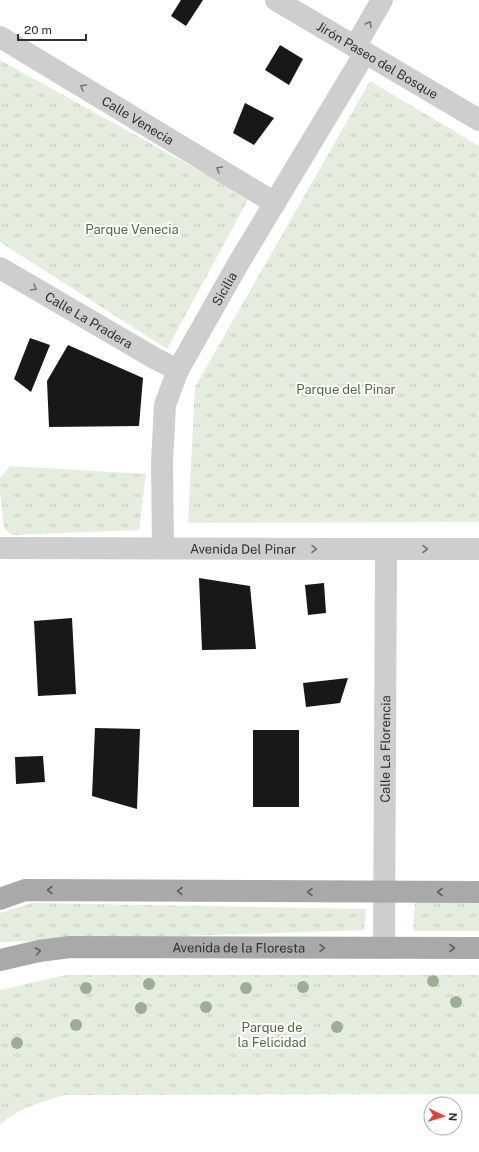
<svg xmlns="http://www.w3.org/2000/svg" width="479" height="1152" viewBox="0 0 479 1152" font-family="'Public Sans',sans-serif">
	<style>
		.grass { fill: url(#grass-tufts) }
		.building { fill: #181818 }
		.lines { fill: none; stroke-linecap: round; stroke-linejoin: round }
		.minor { stroke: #cecece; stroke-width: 22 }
		.major { stroke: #a9a9a9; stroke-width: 22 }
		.tree { fill: #9eae95 }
		.oneway { stroke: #787878 }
		.oneway2 { stroke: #616161 }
		.labels { text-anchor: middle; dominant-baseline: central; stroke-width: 4; stroke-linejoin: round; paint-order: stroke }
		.street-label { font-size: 13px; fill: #313131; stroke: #fff }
		.park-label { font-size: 13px; fill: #4e6c3f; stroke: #fff }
	</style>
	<defs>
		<pattern id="grass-tufts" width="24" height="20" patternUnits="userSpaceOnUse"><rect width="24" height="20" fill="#e5eddf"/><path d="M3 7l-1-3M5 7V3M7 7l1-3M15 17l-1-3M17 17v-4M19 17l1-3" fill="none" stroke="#c5ccc0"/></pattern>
	</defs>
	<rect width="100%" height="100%" fill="#fff"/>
	<path class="grass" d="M0,60l249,138 -82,151 -167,-107z
		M370,81l109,65v376l-291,1 7,-136z
		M10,466l136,8 -7,56 -127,5 -8,-7 -4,-37v-13z
		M415,902h64v29h-66z
		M32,903l334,6 -2,21 -364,12v-29z
		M66,975h413v119l-415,1c-22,7 -47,13 -64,30v-135z"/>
	<path class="building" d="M181,0h22l-17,26 -15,-10z
		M280,45l23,14 -14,26 -24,-15z
		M245,103l29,15 -20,27 -21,-12z
		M30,338l20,7 -19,47 -17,-13z
		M68,345l75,33 -4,48 -90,1 -2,-46z
		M199,578l51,8 6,63 -54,1z
		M324,583l2,30 -18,2 -3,-30z
		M72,618l4,76 -38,2 -4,-75z
		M348,678l-8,25 -34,4 -3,-24z
		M95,728l45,1 -3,80 -45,-13z
		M253,730h46v77h-46z
		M43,756l2,26 -29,2 -1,-27z"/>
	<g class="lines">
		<g class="minor">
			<path id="s1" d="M276,0l203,120"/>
			<path id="s2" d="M0,37l275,166"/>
			<path d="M355,47l27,-47"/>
			<path id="s3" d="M0,268l156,91 22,11"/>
			<path id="s4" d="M0,548l354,1h125"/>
			<path id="s5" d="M163,548l-1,-86 3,-57 13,-35 60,-106 127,-211"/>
			<path id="s6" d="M384,948l2,-399"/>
		</g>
		<g class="major">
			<path d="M0,899l25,-9 454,2"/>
			<path id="s7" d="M0,960l39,-9 31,-4 409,1"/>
		</g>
	</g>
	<g class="tree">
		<circle cx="433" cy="981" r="6"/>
		<circle cx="149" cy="984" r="6"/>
		<circle cx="303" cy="987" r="6"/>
		<circle cx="86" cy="988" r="6"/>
		<circle cx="246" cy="988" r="6"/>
		<circle cx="456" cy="1002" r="6"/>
		<circle cx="206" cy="1007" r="6"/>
		<circle cx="141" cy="1008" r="6"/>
		<circle cx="76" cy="1025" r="6"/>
		<circle cx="337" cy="1027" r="6"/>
		<circle cx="17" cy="1043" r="6"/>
	</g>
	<defs><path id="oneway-chevron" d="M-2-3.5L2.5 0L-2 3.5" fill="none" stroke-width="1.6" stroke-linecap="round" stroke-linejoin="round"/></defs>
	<g class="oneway">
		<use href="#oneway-chevron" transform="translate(369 24) rotate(-60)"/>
		<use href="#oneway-chevron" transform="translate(83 87) rotate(-149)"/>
		<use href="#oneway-chevron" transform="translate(219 169) rotate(-149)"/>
		<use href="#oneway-chevron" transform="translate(34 288) rotate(30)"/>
		<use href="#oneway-chevron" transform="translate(314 549)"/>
		<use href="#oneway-chevron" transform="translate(425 549)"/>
	</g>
	<g class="oneway2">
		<use href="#oneway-chevron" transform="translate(50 890) rotate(-180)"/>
		<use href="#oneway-chevron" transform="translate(180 891) rotate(-180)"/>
		<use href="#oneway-chevron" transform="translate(310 892) rotate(-180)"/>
		<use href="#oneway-chevron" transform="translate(440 892) rotate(-180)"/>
		<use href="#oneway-chevron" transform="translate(322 948)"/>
		<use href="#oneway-chevron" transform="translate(452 948)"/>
		<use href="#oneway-chevron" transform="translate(38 951) rotate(-11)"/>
	</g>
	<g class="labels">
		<g class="street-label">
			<text stroke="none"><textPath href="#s1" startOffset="118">Jirón Paseo del Bosque</textPath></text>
			<text stroke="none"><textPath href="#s2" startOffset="161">Calle Venecia</textPath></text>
			<text stroke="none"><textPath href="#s5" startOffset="274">Sicilia</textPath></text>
			<text stroke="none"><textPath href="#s3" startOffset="103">Calle La Pradera</textPath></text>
			<text stroke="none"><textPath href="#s4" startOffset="243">Avenida Del Pinar</textPath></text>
			<text stroke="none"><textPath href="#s6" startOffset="199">Calle La Florencia</textPath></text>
			<text stroke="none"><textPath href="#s7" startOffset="240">Avenida de la Floresta</textPath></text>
		</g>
		<g class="park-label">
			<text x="132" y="229">Parque Venecia</text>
			<text x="346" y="389">Parque del Pinar</text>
			<text x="272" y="1027">Parque de<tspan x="272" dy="15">la Felicidad</tspan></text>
		</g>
	</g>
	<g transform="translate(443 1116) rotate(94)"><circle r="19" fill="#ffffff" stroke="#adadad"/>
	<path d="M0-3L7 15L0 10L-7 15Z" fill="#e14239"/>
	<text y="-6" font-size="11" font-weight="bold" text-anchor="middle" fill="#313131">N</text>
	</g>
	<path d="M18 34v6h68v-6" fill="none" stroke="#313131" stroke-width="2"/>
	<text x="24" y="34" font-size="12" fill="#313131" stroke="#ffffff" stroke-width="3" paint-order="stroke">20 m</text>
</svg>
